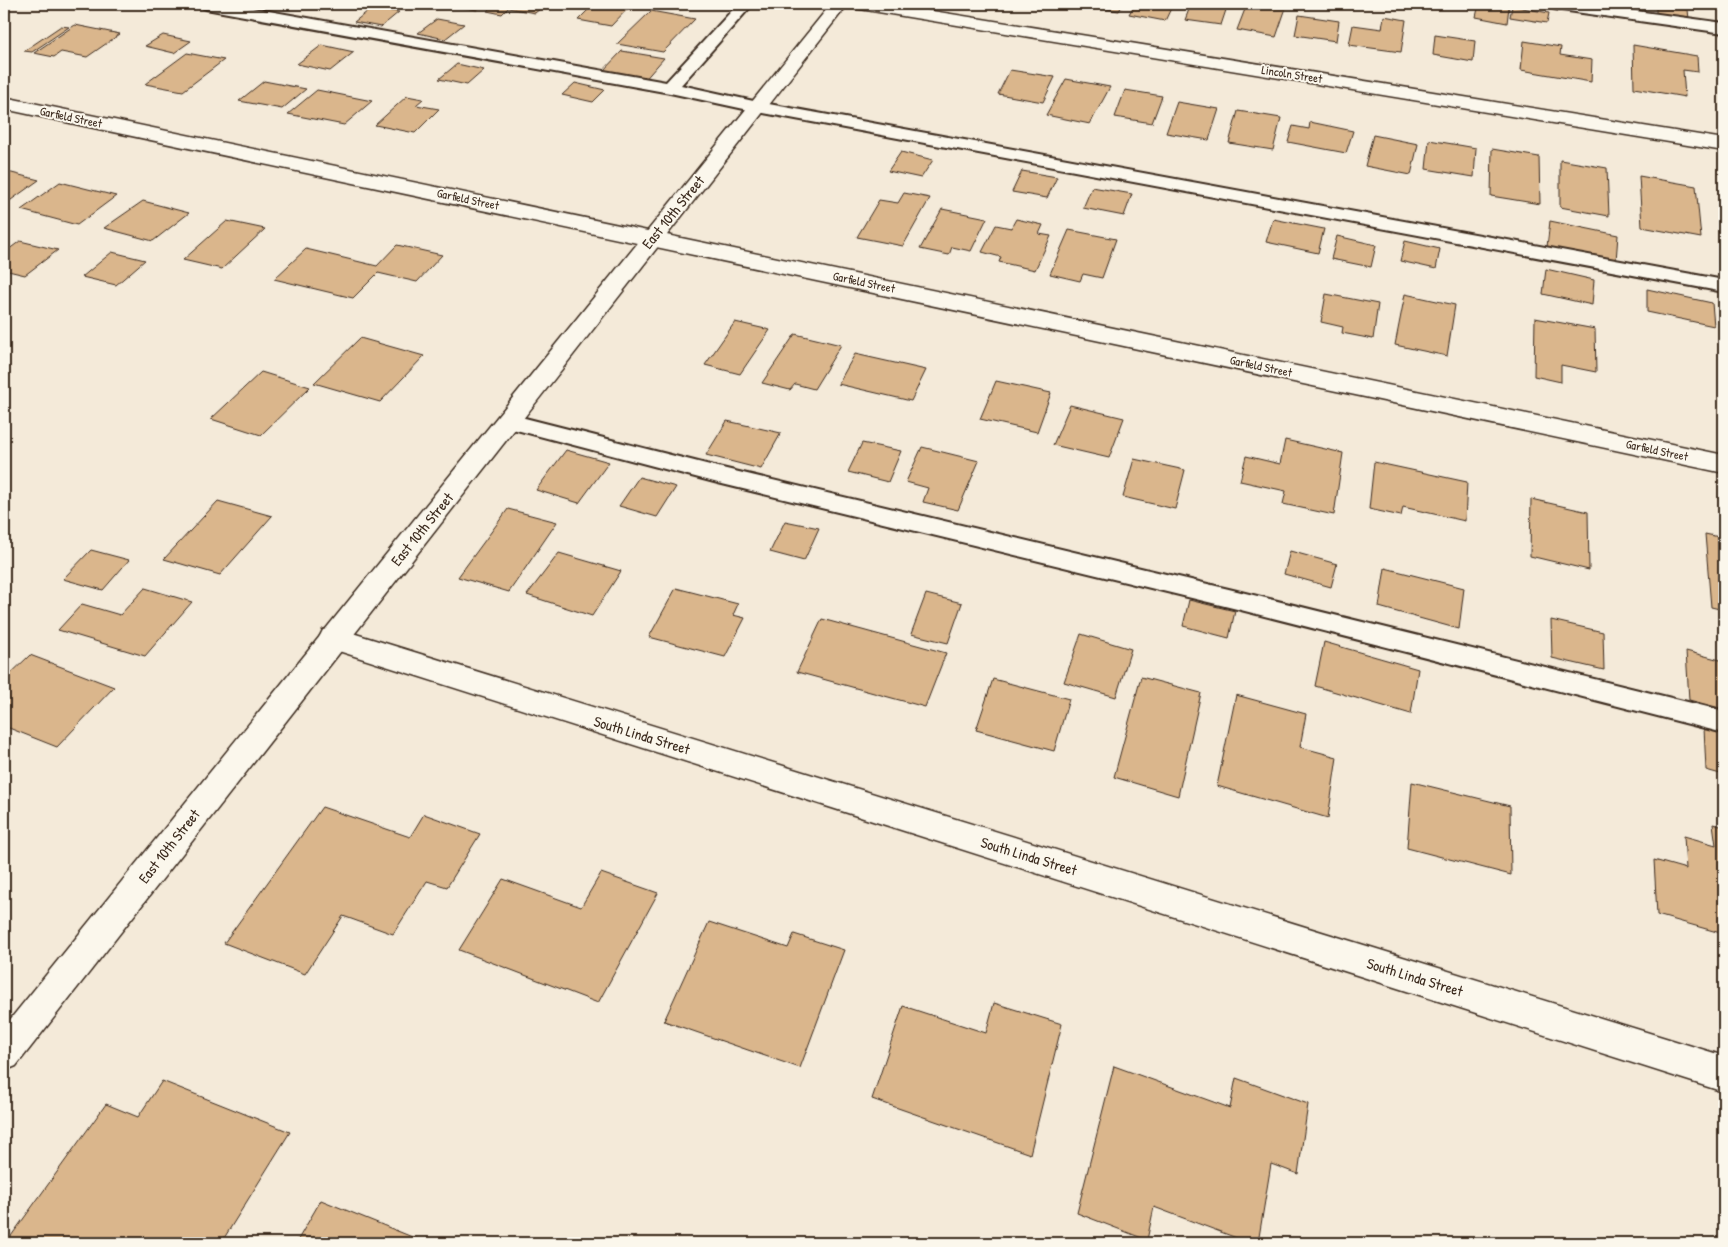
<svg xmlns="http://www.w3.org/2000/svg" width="1728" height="1247" viewBox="0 0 1728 1247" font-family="'Patrick Hand',sans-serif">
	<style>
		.building { fill: #dab68c; stroke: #3b2a1e }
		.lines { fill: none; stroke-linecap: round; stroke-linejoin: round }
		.service-casing { stroke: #3b2a1e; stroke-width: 4 }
		.minor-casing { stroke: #3b2a1e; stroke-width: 3 }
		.secondary-casing { stroke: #3b2a1e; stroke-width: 3 }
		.service { fill: #fbf7ec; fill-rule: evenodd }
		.minor { fill: #fbf7ec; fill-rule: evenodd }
		.secondary { fill: #fbf7ec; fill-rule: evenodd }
		.labels { text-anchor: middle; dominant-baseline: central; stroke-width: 4; stroke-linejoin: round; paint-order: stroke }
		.far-street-label { font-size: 12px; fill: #3b2a1e; stroke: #fbf7ec }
		.street-label { font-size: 15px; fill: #3b2a1e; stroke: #fbf7ec }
	</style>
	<rect width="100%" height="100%" fill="#f4ead9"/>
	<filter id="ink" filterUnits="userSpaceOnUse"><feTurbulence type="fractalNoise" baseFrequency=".02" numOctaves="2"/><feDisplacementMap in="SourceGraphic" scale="10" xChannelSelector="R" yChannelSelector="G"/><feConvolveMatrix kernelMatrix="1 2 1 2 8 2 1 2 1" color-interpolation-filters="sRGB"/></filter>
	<g filter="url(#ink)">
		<path class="building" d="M444,4h40l-7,6z
			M495,4h51l-11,9 -27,-5 -6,6 -15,-3z
			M594,4l17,2 21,-2 -21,22 -33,-6z
			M1073,4h50l-4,7z
			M1135,4h38l-8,17 -36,-7z
			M1191,4h37l-7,21 -36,-5z
			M1247,4l40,1 -11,32 -39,-7z
			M1479,4l30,3 -2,16 -31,-6z
			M1512,6l37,7 -2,10 -37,-6z
			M1656,6l32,4 1,9 -33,-5z
			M372,8l27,4 -18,15 -27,-5z
			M651,11l44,8 -32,33 -46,-8z
			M1299,15l40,6 -3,20 -41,-6z
			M1384,16l22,4 -5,32 -52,-7 4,-20 29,4z
			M437,19l27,5 -19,15 -27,-6z
			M75,25l45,9 -33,23 -26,-5 -7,5 -20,-4z
			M61,26l8,1 -37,25 -8,-1z
			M163,35l28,6 -17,12 -29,-7z
			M1435,35l40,6 -2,21 -40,-7z
			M1524,41l37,6 -1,8 32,5 -1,22 -70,-12z
			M322,45l32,7 -24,19 -33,-7z
			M1633,45l64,11 1,16 -15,-2 2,27 -51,-9z
			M622,51l42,7 -21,24 -43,-8z
			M187,53l37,7 -41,31 -38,-7z
			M457,64l27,6 -17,15 -28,-6z
			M1010,70l45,7 -12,25 -45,-8z
			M1066,79l44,8 -20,37 -44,-9z
			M264,81l42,8 -24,20 -43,-8z
			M575,83l30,7 -12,12 -31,-7z
			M317,90l55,11 -28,24 -56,-11z
			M1125,90l37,6 -10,27 -37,-6z
			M407,96l16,3 -7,6 23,4 -24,24 -40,-8z
			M1177,102l42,7 -10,31 -43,-7z
			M1238,111l43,7 -8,32 -44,-7z
			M1310,122l43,9 -7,22 -58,-11 5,-16 16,3z
			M1373,135l45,9 -7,31 -46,-9z
			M1429,140l47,8 -2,29 -48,-8z
			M1492,149l47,8 1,47 -49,-8z
			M901,152l32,8 -12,18 -33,-7z
			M1560,160l47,8 2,48 -49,-9z
			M4,171l35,9 -35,25z
			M1022,171l35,6 -10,21 -35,-6z
			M1639,176l57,10 5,52 -59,-11z
			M60,182l56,14 -39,29 -56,-15z
			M1092,187l40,7 -8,22 -41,-8z
			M904,193l26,5 -27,48 -46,-9 22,-37 19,3z
			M143,201l46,12 -36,28 -49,-13z
			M942,209l45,9 -16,33 -19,-4 -3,8 -29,-6z
			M1016,219l27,6 -4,9 12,2 -16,34 -36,-8 2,-5 -19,-5 14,-27 15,3z
			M1273,219l51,10 -6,24 -52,-11z
			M227,221l38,8 -43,40 -39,-9z
			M1550,221l68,14 -2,26 -69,-14z
			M1069,230l47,9 -14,39 -19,-4 -3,7 -30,-7z
			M1337,236l39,9 -5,22 -40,-8z
			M20,241l38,9 -33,25 -21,-5v-17z
			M1405,241l35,8 -4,20 -36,-8z
			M397,245l45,10 -25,27 -39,-9 -25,25 -79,-19 32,-30 71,17z
			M112,252l33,8 -29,25 -34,-8z
			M1546,269l48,11 -2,25 -49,-11z
			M1647,289l65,14 2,23 -67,-14z
			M1326,294l52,10 -5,35 -31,-6 1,-6 -22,-5z
			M1405,294l50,11 -8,51 -52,-11z
			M1535,318l60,11 1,43 -35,-7v17l-27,-6z
			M735,322l35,8 -30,44 -35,-9z
			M795,334l46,11 -27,44 -19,-5 -5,6 -28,-7z
			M360,338l64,18 -44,46 -66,-19z
			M855,354l71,16 -15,31 -73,-17z
			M261,372l49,15 -49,48 -50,-16z
			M996,381l55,12 -14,39 -57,-13z
			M1070,405l54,13 -15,40 -56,-13z
			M727,421l54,12 -20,36 -55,-14z
			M1285,440l58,13 -9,62 -51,-11 3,-13 -46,-10 6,-25 34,8z
			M862,443l39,8 -13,31 -40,-10z
			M922,447l57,14 -21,49 -35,-8 5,-14 -22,-6z
			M566,450l43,12 -30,41 -43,-13z
			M1134,459l51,11 -10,39 -52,-12z
			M1374,462l93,20 -2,39 -62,-14 -2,9 -32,-7z
			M639,477l37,10 -19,30 -38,-11z
			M1531,499l57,13 1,58 -59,-14z
			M218,501l54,15 -52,59 -56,-16z
			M508,509l49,13 -48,70 -51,-15z
			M785,521l34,7 -15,33 -34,-9z
			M1705,534l19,4v72l-13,-3z
			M91,550l38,10 -26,30 -40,-11z
			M1290,551l47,13 -6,23 -47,-13z
			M559,553l62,18 -29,45 -65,-21z
			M1385,568l79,20 -5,41 -80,-22z
			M145,588l47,14 -47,54 -87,-26 24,-26 38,11z
			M676,588l62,16 -5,11 12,3 -20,39 -76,-20z
			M926,594l36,9 -14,40 -37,-9z
			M1189,600l46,11 -6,27 -46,-12z
			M822,619l124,34 -21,54 -128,-35z
			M1551,620l52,12 1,38 -52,-12z
			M1081,634l50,15 -15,48 -52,-15z
			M1324,642l94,27 -7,45 -96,-28z
			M1686,651l38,10v48l-35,-9z
			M30,655l84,32 -57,60 -53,-21v-46z
			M1141,677l60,16 -23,103 -64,-19z
			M993,679l76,20 -15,52 -78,-21z
			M1236,695l70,19 -6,33 37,10 -9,61 -111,-32z
			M1704,728l20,5v42l-18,-5z
			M1412,782l98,24 1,69 -104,-27z
			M322,807l88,30 14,-23 56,20 -33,53 -20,-6 -34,53 -50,-18 -38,58 -81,-31z
			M1713,824l11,3v107l-67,-19 -3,-55 32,9 -2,-33 32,9z
			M601,873l57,20 -60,110 -139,-53 44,-71 78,28z
			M709,922l79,26 6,-14 50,16 -44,118 -136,-47z
			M994,1003l68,21 -32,130 -158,-55 31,-93 83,27z
			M1114,1066l116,42 6,-30 72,26 -10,70 -27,-10 -13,79h-8l-96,-36 -7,33 -70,-27z
			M162,1081l128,51 -69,111h-215l100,-139 32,13z
			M321,1200l106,43h-131z"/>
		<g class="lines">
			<defs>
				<path id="service" d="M199,4h31l436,78 72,-78h15l-72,81 77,17 966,178v12l-966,-180 -88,-19 -464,-84 -5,-2z
					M1547,4h38l139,19v10l-170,-24 -5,-2z
					M509,414l209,53 519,124 487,120v22l-487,-124 -519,-126 -217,-57 -3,-5 3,-5z"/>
				<path id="minor" d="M4,97l1720,358v18l-1720,-364z
					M333,627l1391,429v36l-1401,-446 -4,-8 4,-8z"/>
				<path id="secondary" d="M831,4h17l-832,1062 -12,5v-44z
					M852,4h37l835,135v12l-864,-142 -6,-1z"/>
			</defs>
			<use href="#service" class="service-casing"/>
			<use href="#minor" class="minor-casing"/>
			<use href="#secondary" class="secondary-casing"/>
			<use href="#service" class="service"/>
			<use href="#minor" class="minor"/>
			<use href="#secondary" class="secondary"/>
		</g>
	</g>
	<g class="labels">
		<g class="far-street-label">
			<text transform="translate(1292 74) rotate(9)">Lincoln Street</text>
			<text transform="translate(71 117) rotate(12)">Garfield Street</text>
			<text transform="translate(468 199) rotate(12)">Garfield Street</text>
			<text transform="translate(864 282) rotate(12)">Garfield Street</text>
			<text transform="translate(1261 366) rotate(12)">Garfield Street</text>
			<text transform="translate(1657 450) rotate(12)">Garfield Street</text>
		</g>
		<g class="street-label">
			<text transform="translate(673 212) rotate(-51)">East 10th Street</text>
			<text transform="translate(422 529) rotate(-51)">East 10th Street</text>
			<text transform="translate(642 735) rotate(17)">South Linda Street</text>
			<text transform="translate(169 846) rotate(-52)">East 10th Street</text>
			<text transform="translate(1029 856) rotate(17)">South Linda Street</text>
			<text transform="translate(1415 977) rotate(17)">South Linda Street</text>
		</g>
	</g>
	<rect width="1728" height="1247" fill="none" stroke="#fbf7ec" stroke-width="20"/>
	<rect x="10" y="10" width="1708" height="1227" fill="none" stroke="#3b2a1e" stroke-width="2" filter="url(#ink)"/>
</svg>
